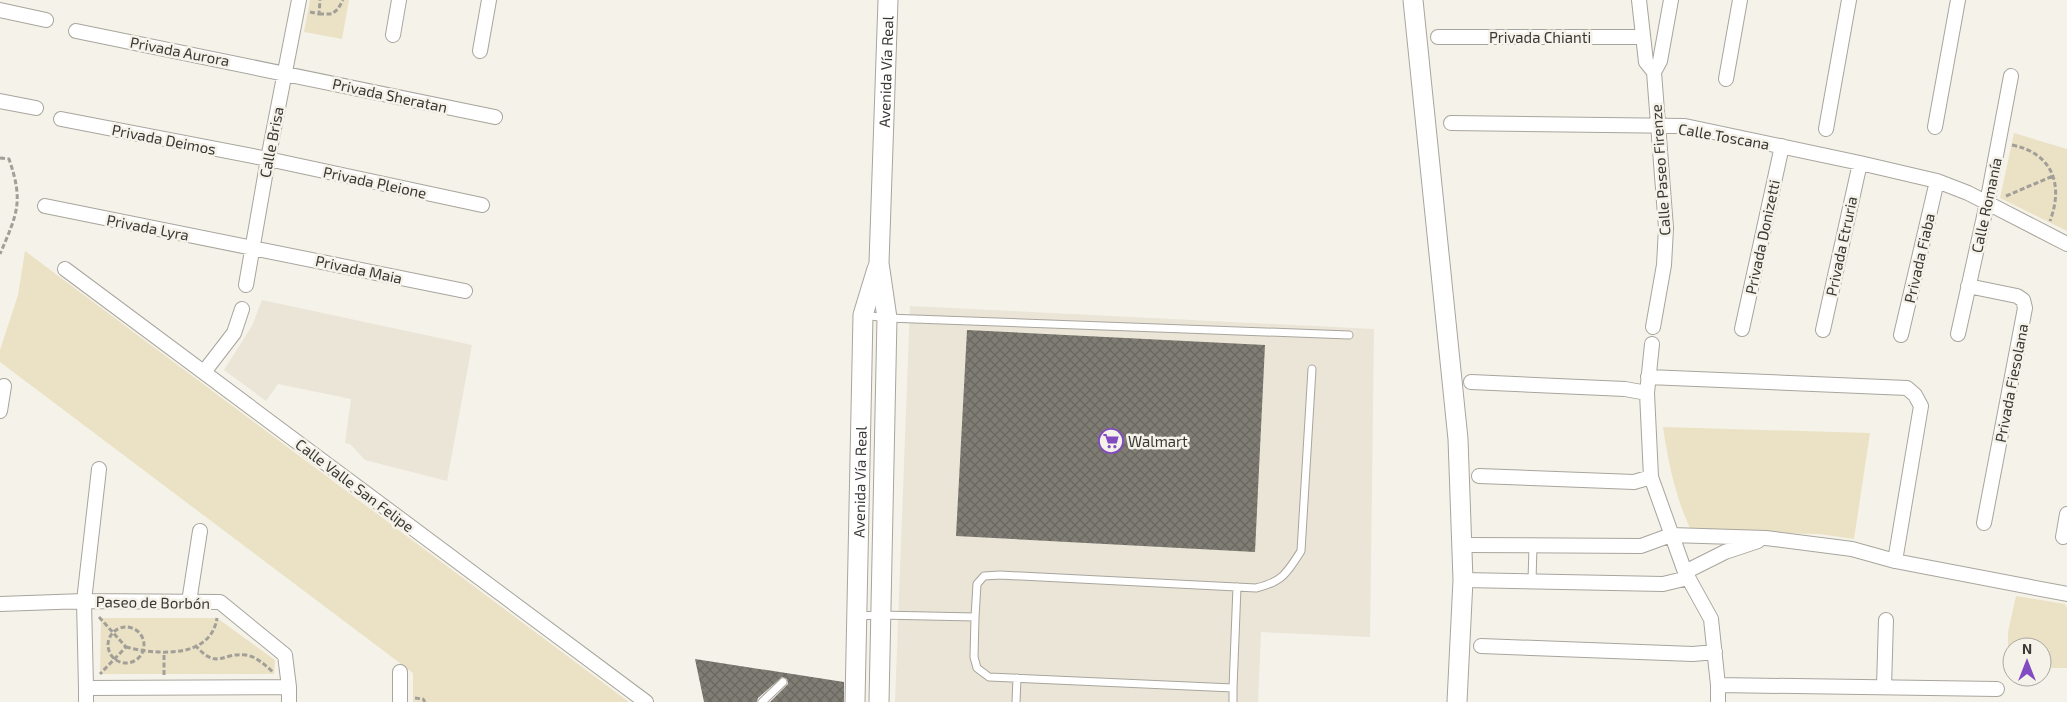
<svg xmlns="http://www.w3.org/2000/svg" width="2067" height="702" viewBox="0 0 2067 702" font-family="'Exo 2',sans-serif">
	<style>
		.built { fill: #eae5d6 }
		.green { fill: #ebe2c5 }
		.building { fill: url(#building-cross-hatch) }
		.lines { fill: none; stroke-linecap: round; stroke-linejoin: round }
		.lane-casing { stroke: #a8a59d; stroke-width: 9 }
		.street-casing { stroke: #a8a59d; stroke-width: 16 }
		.secondary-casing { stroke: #a8a59d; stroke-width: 21 }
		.path { stroke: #a19f98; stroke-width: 3; stroke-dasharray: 5 2.5; stroke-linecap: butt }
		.lane { stroke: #fff; stroke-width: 7 }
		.street { stroke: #fff; stroke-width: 14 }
		.secondary { stroke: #fff; stroke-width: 19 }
		.labels { text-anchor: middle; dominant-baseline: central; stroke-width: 5; stroke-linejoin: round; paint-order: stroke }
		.street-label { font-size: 15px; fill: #393834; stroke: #f5f2e9 }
		.poi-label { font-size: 15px; fill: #393834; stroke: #f5f2e9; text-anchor: start }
	</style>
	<defs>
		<pattern id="building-cross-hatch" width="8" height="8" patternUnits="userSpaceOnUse" patternTransform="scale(1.25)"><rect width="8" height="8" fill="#807d75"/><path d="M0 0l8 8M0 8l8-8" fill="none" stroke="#6a6761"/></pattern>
	</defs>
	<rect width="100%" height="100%" fill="#f5f2e9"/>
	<path class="built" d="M262,300l210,45 -25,136 -82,-21 -15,-16 -5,-1 6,-44 -73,-15 -12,17 -42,-31 28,-44z
		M910,306l464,23 -4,308 -109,-5 -3,70h-363z"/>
	<path class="green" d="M310,0h39l-7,39 -38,-7z
		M2014,133l53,16v82l-67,-33z
		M25,251l604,451h-216v-29l-413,-311v-12l18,-55z
		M1663,427l207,6 -16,106 -35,-5 -127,-2c-16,-32 -24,-70 -29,-105z
		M2016,596l49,8 2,4v60h-25v-21h-30v20h-4v-35z
		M101,618h116l58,42 -1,14h-174z"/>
	<path class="building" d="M967,330l298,15 -10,207 -299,-16z
		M695,659l149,23v20h-74l18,-18 -1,-5 -5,-2 -24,21 -1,4h-53z"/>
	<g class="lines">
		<defs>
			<path id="lane" d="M863,315l24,3 462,17
				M1532,581l1,-35
				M857,616l23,-1 95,2 -1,40 3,11 12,9 244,11v14
				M975,617l2,-33 7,-8 16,-1 256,13c26,-6 31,-15 45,-37l11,-182
				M1233,688l4,-101
				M762,702l21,-20
				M1016,702l1,-24"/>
			<path id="street" d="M1639,0l7,62 8,10
				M0,10l46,10
				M76,31l419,86
				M393,35l6,-35
				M1438,37h204
				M480,51l9,-51
				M1726,79l14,-79
				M0,101l36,7
				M61,119l207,40 214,46
				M1451,123l234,3 175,37 77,18 31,12 99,51
				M1935,127l23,-127
				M1826,129l23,-129
				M45,206l420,85
				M65,269l581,433
				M246,285l22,-126 31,-159
				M1968,286l49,10 6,4 2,8 -41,215
				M1653,327l11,-62 2,-37 -12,-156 6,-11 11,-61
				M1742,329l40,-183
				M1823,330l37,-167
				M1958,334l29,-131 24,-127
				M1901,335l36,-154
				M1652,344l-5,49 4,84 34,95 26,47 7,66v17
				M204,372l30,-39 8,-24
				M1648,377l259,11 8,7 6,11 -26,155 172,33
				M1471,382l154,7 22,4
				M0,411l4,-25
				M99,469l-15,132 2,87 203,-1
				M1479,476l155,6 17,-5
				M2063,537l4,-23
				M1463,545l178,1 30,-11 95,3 86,11 43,12
				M1685,572l40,-20 33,-11
				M1463,580l200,4 25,-6
				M189,602l11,-71
				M0,604l84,-3 136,1 65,53 4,32v15
				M1481,646l212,8 22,-2
				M400,672v30
				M1718,685l279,4
				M1884,687l2,-67
				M86,702v-14"/>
			<g id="secondary">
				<path d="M1413,0l45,439 5,141 -6,122"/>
				<path id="s1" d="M855,702l8,-387 14,-46"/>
				<path id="s2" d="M879,702l8,-384 -8,-55 9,-263"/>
			</g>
		</defs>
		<use href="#lane" class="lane-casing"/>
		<use href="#street" class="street-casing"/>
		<use href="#secondary" class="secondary-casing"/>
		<path class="path" d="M310,12l9,2 1,-14
			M319,14h13l6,-5 5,-9
			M2012,145c40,8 52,39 38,76
			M0,158l9,1c15,43 8,55 -9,95
			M2006,196l47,-20
			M99,617l27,30 -26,27
			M108 645a18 18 0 1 1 36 0a18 18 0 1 1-36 0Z
			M195,645c23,26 26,7 51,10 11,2 19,10 27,17
			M126,647c31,8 85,12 91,-29
			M164,675v-22
			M415,698l8,1 2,3"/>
		<use href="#lane" class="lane"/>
		<use href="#street" class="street"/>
		<use href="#secondary" class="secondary"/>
	</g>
	<defs>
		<symbol id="supermarket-ring" viewBox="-11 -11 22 22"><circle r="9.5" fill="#f5f2e9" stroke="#834bc2" stroke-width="1.5"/><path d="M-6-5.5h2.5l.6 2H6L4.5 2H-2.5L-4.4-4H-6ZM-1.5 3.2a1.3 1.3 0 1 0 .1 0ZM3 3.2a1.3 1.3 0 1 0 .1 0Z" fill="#834bc2"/></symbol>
	</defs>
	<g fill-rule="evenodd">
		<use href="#supermarket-ring" x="1097" y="427" width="28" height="28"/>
	</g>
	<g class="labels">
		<g class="street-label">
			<text x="1540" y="37">Privada Chianti</text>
			<text transform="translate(180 51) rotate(11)">Privada Aurora</text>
			<text stroke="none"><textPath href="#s2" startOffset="631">Avenida Vía Real</textPath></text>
			<text transform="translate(390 95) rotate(12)">Privada Sheratan</text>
			<text transform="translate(1724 136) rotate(10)">Calle Toscana</text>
			<text transform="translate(164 139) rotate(11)">Privada Deimos</text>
			<text transform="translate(271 142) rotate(-79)">Calle Brisa</text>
			<text transform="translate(1660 170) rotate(-94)">Calle Paseo Firenze</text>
			<text transform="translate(375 182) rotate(12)">Privada Pleione</text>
			<text transform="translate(1986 205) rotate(-78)">Calle Romanía</text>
			<text transform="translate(148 227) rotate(11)">Privada Lyra</text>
			<text transform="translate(1762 237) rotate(-78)">Privada Donizetti</text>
			<text transform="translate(1841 246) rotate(-78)">Privada Etruria</text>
			<text transform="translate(1919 258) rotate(-77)">Privada Fiaba</text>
			<text transform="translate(359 269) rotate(12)">Privada Maia</text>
			<text transform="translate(2011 383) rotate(-79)">Privada Fiesolana</text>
			<text stroke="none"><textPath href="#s1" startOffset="220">Avenida Vía Real</textPath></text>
			<text transform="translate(355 485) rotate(37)">Calle Valle San Felipe</text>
			<text transform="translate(153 602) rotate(1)">Paseo de Borbón</text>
		</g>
		<g class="poi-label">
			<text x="1128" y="441">Walmart</text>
		</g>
	</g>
	<g transform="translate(2027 662)"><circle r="24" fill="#f5f2e9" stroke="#aaa8a1"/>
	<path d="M0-4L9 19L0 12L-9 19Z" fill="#834bc2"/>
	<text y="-8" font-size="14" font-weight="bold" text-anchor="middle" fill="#393834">N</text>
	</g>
</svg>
